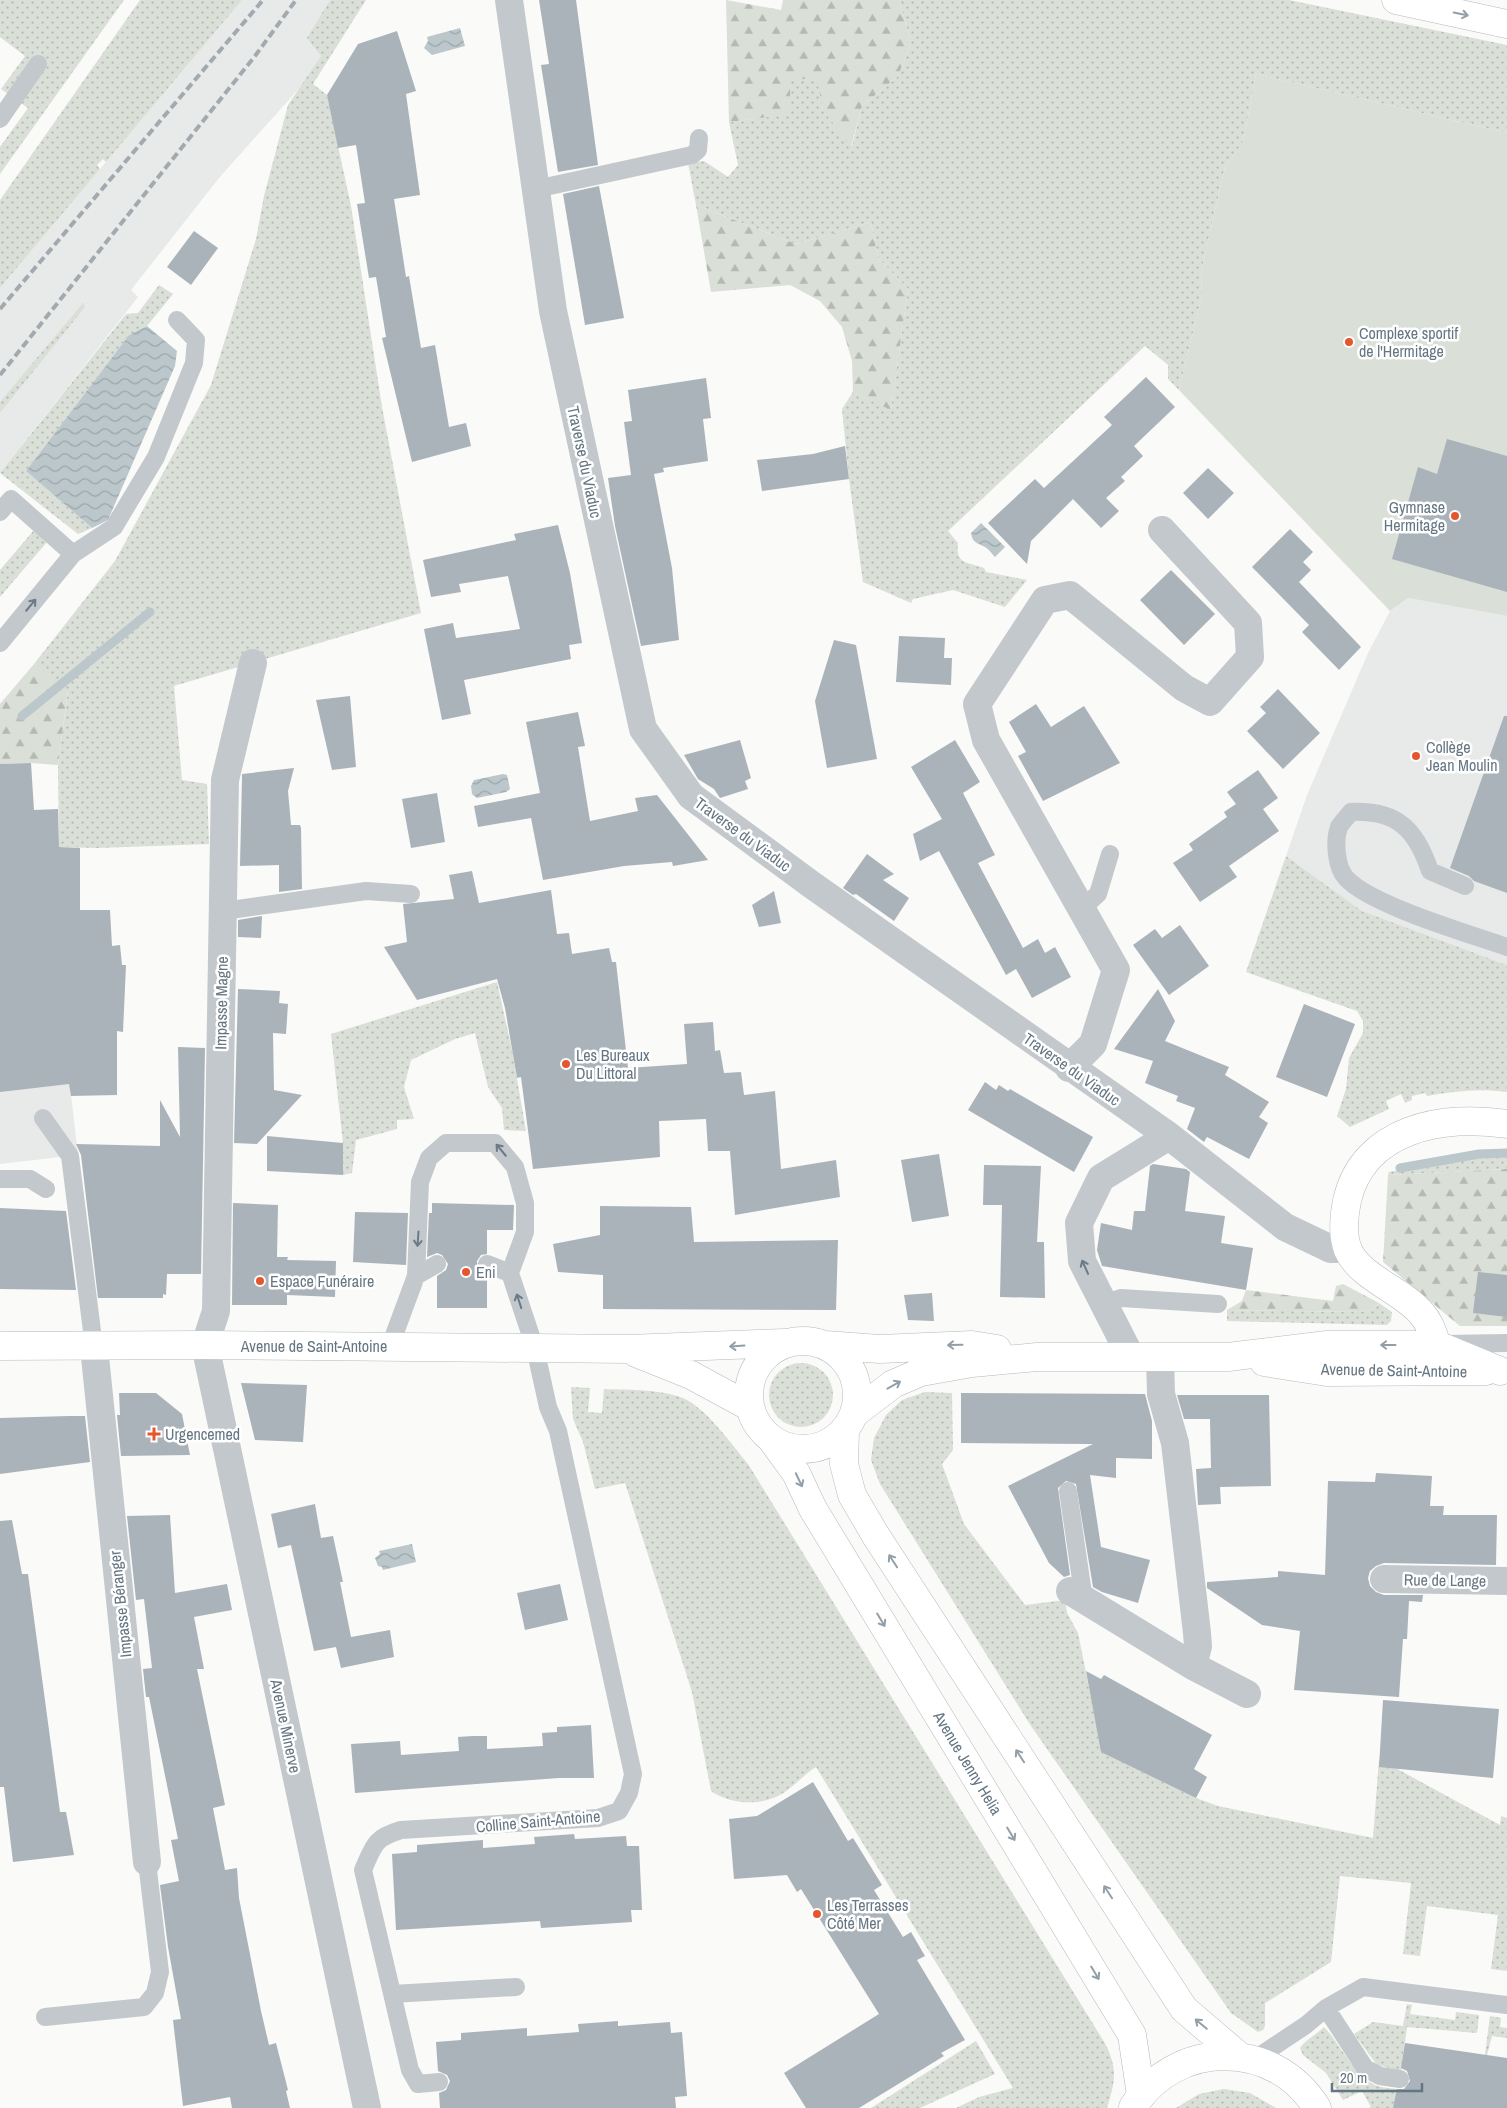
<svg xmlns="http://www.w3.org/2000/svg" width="1507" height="2108" viewBox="0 0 1507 2108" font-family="'Archivo Narrow',sans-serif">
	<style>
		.built { fill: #e8e9e9 }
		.grass { fill: url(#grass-dots) }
		.forest { fill: url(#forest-firs) }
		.pitch { fill: #dadfd7 }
		.water { fill: url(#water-waves) }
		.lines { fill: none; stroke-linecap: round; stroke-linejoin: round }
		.stream { stroke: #bbc7cb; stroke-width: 9 }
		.building { fill: #aab3b9 }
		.secondary-casing { stroke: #b3babf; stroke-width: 29 }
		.highway-casing { stroke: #b4b9bd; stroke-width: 29 }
		.lane { stroke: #c3c8cc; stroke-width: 18 }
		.street { stroke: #c3c8cc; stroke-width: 28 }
		.secondary { stroke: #fff; stroke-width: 28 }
		.highway { stroke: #fff; stroke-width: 28 }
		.rail { stroke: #a2aab0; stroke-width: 4; stroke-dasharray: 8 4; stroke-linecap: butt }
		.oneway { stroke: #939fa8 }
		.oneway2 { stroke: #6a7a87 }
		.poi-dot { fill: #e4572e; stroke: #fff; stroke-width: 2 }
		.labels { text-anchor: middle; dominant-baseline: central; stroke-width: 5; stroke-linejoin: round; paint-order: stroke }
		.poi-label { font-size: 16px; fill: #657683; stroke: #fff; text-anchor: start }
		.street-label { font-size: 16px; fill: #657683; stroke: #fff }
	</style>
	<defs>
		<pattern id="grass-dots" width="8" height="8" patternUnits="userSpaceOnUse" patternTransform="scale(1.25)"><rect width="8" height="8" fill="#dadfd7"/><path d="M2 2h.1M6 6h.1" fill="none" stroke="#b4b9b4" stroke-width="1.8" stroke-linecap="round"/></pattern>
		<pattern id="forest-firs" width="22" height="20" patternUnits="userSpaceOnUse" patternTransform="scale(1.25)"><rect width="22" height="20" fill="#dadfd7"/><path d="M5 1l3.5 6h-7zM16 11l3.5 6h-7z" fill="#b4b9b4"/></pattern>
		<pattern id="water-waves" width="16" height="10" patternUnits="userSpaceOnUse" patternTransform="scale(1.25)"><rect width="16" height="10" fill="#bbc7cb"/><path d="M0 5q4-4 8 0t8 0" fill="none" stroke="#9ca6aa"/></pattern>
	</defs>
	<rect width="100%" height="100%" fill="#fafaf8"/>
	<path class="built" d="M242,0h88l-22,38 13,18 -18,28 -84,94 -88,112 7,7 -138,176v-185z
		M1408,598l99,18v349l-145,-54 -76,-55 21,-61 61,-142 22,-42z
		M0,868l61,141 17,146 -78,9z"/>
	<path class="grass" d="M0,0h124l-124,174v-27l28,-39 -27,-19 24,-33 -25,-19z
		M140,0h102l-136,162 -3,-3 -6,6 3,4 -100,119v-88z
		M330,0h36l-53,84 14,11 24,111 31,201 39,206 -247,73 8,94 25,4 2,60 -112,4 -38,-1 -1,-82 10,-74 -34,-27 81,-103 96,-176 45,-146 8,-43 24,-91 33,-49 -14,-18z
		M899,0h390l218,45v88l-251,-59 -13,68 -18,25 -24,105 1,23 -23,95 -11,-11v-14l-23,-19 -197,185 10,12c-3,21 9,19 26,25l2,4 41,8 -22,27 -52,-17 -40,9 -2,4 -48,-21 -14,-103 -7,-70 11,-17 38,17 17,-120 -30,-31 -7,-36 -75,22 -100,-39 -8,-42 16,-2 24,16 10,-12 -9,-43 60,-8 1,-35h28l5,31 29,36 10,-40 36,-30 13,-33z
		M159,285l14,9 -26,32 -18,9 -103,136 66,57 -14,6 -78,-61 126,-159 12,-1z
		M83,303l2,4 -85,106v-11z
		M34,530l13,12 -47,55v-27z
		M1286,856l76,55 145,54v127c-27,-4 -54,-1 -80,4l-2,-3 -13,3v4l-7,3 -4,-9 -15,7 3,8 -39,18 -13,-11 9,-27 3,-31 14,-25v-12l-6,-10 -111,-39z
		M497,982l15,68 14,81 -22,-1 -2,-22 -14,-21 -13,-54 -20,6 -44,21 -7,27 10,32 -17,1v9l-41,11 -4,33 -9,2v-32l-12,-109z
		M1507,1154v15l-119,6 1,-3 87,-16z
		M1379,1303l13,9 -1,9 -4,4 -160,-4v-11l134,2 10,-2z
		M769 1395a32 32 0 1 1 64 0a32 32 0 1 1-64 0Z
		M571,1387l19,1 -2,24 14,1 2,-24c24,1 62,0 83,11 24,14 44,44 61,64l358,581c12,26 9,36 1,63h-151l23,-11 34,-9 -197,-321c-13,8 -24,22 -38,29 -21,10 -48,8 -67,-5l-19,-99 -67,-209 -30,6 -12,-47 -10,-23z
		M925,1392l27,1 1,57 -11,14 22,60 61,81 40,-5 2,13 11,20 24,119 94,46 22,8 155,32 6,-79 121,66 1,-9 6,2v153l-16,-2 7,-54 -71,-9 -7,50 -17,-2 8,-71 -71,-7 -9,86 -66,41v23l-2,4 -5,2 -27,-19 -200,-287 -151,-242 -9,-24 3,-22 12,-23 16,-15z
		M1407,2004l5,1 -2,9 45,6 1,-8 23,3 -2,18 -70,-6 -6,44 -24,-6 -23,-31 19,-12 30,4z
		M1490,2016l11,2 -1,9 7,1v10l-15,-2 -5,19h-2z
		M1324,2027c17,17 31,52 54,59 6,2 13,2 20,3l-3,19h-26l2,-1 -9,-16 -19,9 -17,-27 -23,-18 -3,-7c4,-7 17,-14 24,-21z
		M976,2041l19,33 -75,34h-49z
		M1224,2089l26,4 26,15h-100l23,-14z"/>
	<path class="forest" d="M726,0l55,10 2,-10h116l12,43 -13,33 -36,30 -11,41 -28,-37 -6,-31h-27v35l-61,8z
		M696,205l100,39 75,-22 7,36 30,31 -17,121 -38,-18 -1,-31 -10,-34 -22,-26 -30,-16 -79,7z
		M34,664l34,26 -10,75 -27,-2 -31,1v-60z
		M1507,1169v157h-47l-77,-64 5,-87z
		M1343,1284l36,19 -8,7 -10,2 -134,-2 15,-9 4,-11 87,11 3,-15z"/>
	<path class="pitch" d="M1256,74l251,59v483l-99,-18 -18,13 -211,-221 23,-95 -1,-23 24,-105 18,-25z"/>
	<path class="water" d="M460,28l5,18 -33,9 -8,-7 4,-7 -1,-4z
		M147,326l30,25 -2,15 -67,154 -16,8 -66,-57 103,-136z
		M981,523l24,24 -10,10c-3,-3 -6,-8 -10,-10 -7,-4 -13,-4 -14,-14z
		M503,774l4,1 3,14 -4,3 -29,6 -5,-4 -1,-8 3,-6z
		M412,1544l4,18 -33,8 -1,-3 -4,-1 -3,-8 5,-4 -1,-3z"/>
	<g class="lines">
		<path class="stream" d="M22,716l128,-104
			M1400,1168l79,-14 28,-1"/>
	</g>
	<path class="building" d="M539,0h37l22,165 -40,7 -17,-107 8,-1z
		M397,31l19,60 -10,3 14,101 -26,4 12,78 3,-1 12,72 14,-3 14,82 17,-4 5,23 -59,16 -30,-124 4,-1 -10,-60 -7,1 -12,-74 8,-1 -9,-58 -18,3 -11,-53 31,-51z
		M599,186l25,132 -39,7 -22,-131z
		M194,231l24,17 -27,37 -24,-18z
		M1146,377l29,30 -41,39 9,10 -22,21 4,4 -19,17 13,13 -18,17 -28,-29 -42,42 -4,23 -39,-41 47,-44 9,9 68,-63 -8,-8z
		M706,378l5,40 -8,1 5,42 -45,7 1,4 -10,2 18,94 7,72 -38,6 -26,-120 -7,-48 23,-3 -7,-53 8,-1 -4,-31z
		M1447,439l60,17v136l-115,-33 26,-92 19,7z
		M845,446l4,33 -87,12 -5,-31 56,-6z
		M1208,468l26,25 -26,26 -25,-26z
		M558,525l12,48 12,70 -13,2 2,14 -107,21 7,34 -29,6 -18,-91 29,-6 3,15 64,-9 -12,-53 -49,8 2,8 -30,5 -8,-37 93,-20 -2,-6z
		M1290,529l23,23 -10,10 8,8 -12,12 62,65 -22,23 -37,-38 7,-7 -57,-58z
		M1171,570l44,44 -31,31 -44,-45z
		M899,636l46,2 -1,20h8l-1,27 -55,-3z
		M834,640l22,5 21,114 -50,9 -12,-67z
		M1278,689l42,44 -37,36 -36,-38 19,-18 -6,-6z
		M350,696l6,71 -24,3 -16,-70z
		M1036,704l15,23 33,-21 36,57 -77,38 -25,-45 8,-4 -17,-30z
		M578,712l7,34 -7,1 12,74 48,-10 -3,-13 22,-3 51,65 -35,6 -1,-4 -48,4 -81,14 -12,-62 -53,9 -4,-21 66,-13 -14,-71z
		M1504,716h3v177l-33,-12 -5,-5 -19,-8z
		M740,740l11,38 -6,3 3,8 -28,9 -6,-9 -16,-10 -14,-24z
		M955,740l25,42 -17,11 32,62 -17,8 45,85 15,-9 7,14 10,-6 16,30 -39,21 -16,-29 -10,6 -67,-124 -19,10 -7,-27 29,-15 -31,-52z
		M31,763l3,47 24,-1 1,38 21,1v62h30l2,36 8,-1 2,20h4l-3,67 -6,-1v64l-46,1 -2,-12 -69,8v-328z
		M294,768l-6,23 3,34h9l1,3 1,61 -23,3v-27l-39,1 2,-89v-3z
		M1258,770l20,28 -15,11 16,22 -50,35 8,11 -37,25 -27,-39 20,-13 -4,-6 38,-27 -3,-5 12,-8 -9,-12z
		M437,793l8,49 -34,6 -9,-49z
		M867,854l27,20 -11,6 26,18 -15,23 -38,-27 -3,1 -10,-7z
		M472,871l7,32 72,-13 6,44 12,-1 3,21 37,-6 3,14h4l12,106 59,-4 -3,-40 29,-2 2,29 5,-1 4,23 17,-1 3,23 31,-4 6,78 55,-9 4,37 -105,18 -5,-64h-22l-2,-32 -47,2 1,36 -127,12 -12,-92 -4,1 -12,-70 -8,-29 -80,21 -33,-53 23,-5 -4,-38 51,-5 -5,-24z
		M774,891l7,32 -22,4 -7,-22z
		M262,916l-1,22 -23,-1v-17z
		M1180,925l29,41 -40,29 -36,-50 22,-16 7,9z
		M238,989l42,2 -1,12 9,1 -2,30 -13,-1 1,57 28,5 -45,49 -23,-1z
		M1158,989l17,32 -10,20 64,26 -4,8 44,27 -10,15 9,6 -19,36 -42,-22 -3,5 -17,-13 8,-21 -19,-7 2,-5 -33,-13 8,-22 -39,-12z
		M1304,1004l51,20 -28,73 -51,-20z
		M178,1047l27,1 -4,226h-34l-1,21 -3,-1v4h-65l-17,-143 -5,-11 84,2v-46l20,37z
		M985,1082l11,8 3,-5 9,6 2,-2 83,48 -19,35 -106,-62z
		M267,1136l76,7v32l-76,-4z
		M939,1154l10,62 -37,6 -11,-62z
		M1153,1164l33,5 4,3 -5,39 40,5 -4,27 32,5 -7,42 -144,-24 -5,-16 4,-27 31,7 2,-19h11l5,-45z
		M984,1165l57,1 -4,76h7l1,56 -45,-1 2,-92h-19z
		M233,1203l45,2 -1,52h11l-1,3 49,1 -1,36 -48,-2v10h-55z
		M432,1203l82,2 -1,25h-26v24l-6,1 -4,6 1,9 9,5v33h-50v-32l9,-6 2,-6 -6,-9 -5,-2 -10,4 2,-44h3z
		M600,1206l91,1 3,35 144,-2 -2,70 -233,-1v-34l-45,-3 -5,-28 47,-9z
		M0,1208l66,3 10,79 -76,-1z
		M355,1212l53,1 -2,52 -53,-3z
		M1478,1272l29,3v42l-34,-4z
		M932,1293l2,28 -26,-1 -4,-25z
		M241,1383l66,2 -4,57 -48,-2z
		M119,1393h37l26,21 8,41 -69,1 -4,-41h3z
		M961,1393l184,1 7,27v38l-36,-1v20l-26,-3 11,72 49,13 -12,43 -36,-11 -9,-5 -17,-103 -10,-3 -8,7 12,87 -6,2 -15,-14 -41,-77 85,-42 -132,-1z
		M1177,1395h92l2,91 -51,1 1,17 -23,1 -2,-36 15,-1 -1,-49h-26z
		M69,1416h16l5,46 -90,12v-56z
		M1376,1473l56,3 -2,30h14l-1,9h54l-1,50 -112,-2 -8,3 -6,5 -2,7 2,8 6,6 8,3h39l-1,7 -13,-1 -2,38h-4l-4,58 -105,-7 6,-59 -38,-6 -55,-37v-6l71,-5v-6l47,4 3,-94 47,1z
		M315,1504l6,34 12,-2 10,46h-3l11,55 39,-7 4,27 -53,11 -5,-21 -22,4 -23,-106 -13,3 -7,-34z
		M170,1515l5,78 52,-9 5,26 -38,7 10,52h-7l28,136 -12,3 12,62 12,-2 2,30 22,113 8,34 7,-2 12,47 -2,1 4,17h-58l-2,-11 -47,9 -10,-86 8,-1 -13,-72 -8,-62 19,-4 -8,-41 7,-1 -29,-142h-3l-3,-28 9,-1 -8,-69 -8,1 -9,-84z
		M12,1520l10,54h6l32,238h6l8,43 -61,7 -9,-75h-4v-266z
		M560,1584l8,36 -43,10 -8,-37z
		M1086,1671l15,8 3,-4 108,60 -18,34 13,8 -11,21 -95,-46z
		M1383,1700l116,9 -6,69 -114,-11z
		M591,1725l3,53h-35l-204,15 -4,-49 49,-3 1,14 58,-4 -1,-14 14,-1h15v13l56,-3 -1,-13 15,-1v-5z
		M813,1782l35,59 5,-3 29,47 -8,5 29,47 8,-5 14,24 -8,4 48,80 -24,13 3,3 -85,52h-53l-22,-35 95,-59 -78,-125 -4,3 -10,-17 -53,4 -5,-60 28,-3z
		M574,1834l1,5 51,-3 1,10h12l3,64h-11l1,12 -91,6 -1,-7 -144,9 -4,-76 25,-2v-7l66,-5v8l52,-4 -1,-7z
		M618,2021v5l52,-4 1,11 11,-1 5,64 -12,1 1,11h-236l-1,-15 7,-3 4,-9 -3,-6 -9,-4 -2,-29 25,-2v-7l66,-5v8l52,-4 -1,-8z
		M1405,2043l102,15v50h-114l4,-19h7l6,-8 -3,-10 -6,-3z"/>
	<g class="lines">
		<defs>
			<path id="secondary" d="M749 1395a54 54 0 1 1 108 0a54 54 0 1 1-108 0Z
				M825,1345l55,4 92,-4 25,4
				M1437,1345c-4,-11 -7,-22 -15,-31 -18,-23 -62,-36 -74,-64 -6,-15 -4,-34 -1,-49 16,-73 97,-87 160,-77
				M0,1346l205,-1 423,4 157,-6
				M636,1353l55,22 59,32
				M1264,1362l63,10 159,-1
				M855,1413l38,-29 28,-12 51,-9 65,-6h191l99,-12h110l63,26
				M845,1430l-1,34 8,31 24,41 308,473 55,47
				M772,1440l24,33 17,36 319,526 9,60
				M1133,2107c43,-68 142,-68 184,1"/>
			<path id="highway" d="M1396,0l111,24"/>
		</defs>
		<use href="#secondary" class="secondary-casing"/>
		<use href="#highway" class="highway-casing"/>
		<path class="lane" d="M0,119l38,-55
			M536,189l156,-34 6,-5 1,-12
			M0,512l11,-13 62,55 -73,89
			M73,554l41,-27 42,-70 38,-94 2,-23 -19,-20
			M1465,886l-35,-15c-14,-42 -33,-61 -79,-59 -3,4 -9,10 -12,15 -5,14 -3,40 7,51 24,27 124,56 161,69
			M1081,909l17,-15 12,-40
			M223,911l143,-20 45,3
			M43,1118l27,38 24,191
			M0,1179h30l16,10
			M487,1264l23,9
			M416,1276l21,-12
			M1104,1304l17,-6 97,6
			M1445,1344l62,-1
			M390,1346l26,-70 4,-94 9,-24 17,-15h49l20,24 10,36v29l-15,41 25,75 13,59 10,24 75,343 -4,19 -10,18 -21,7 -197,12c-27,8 -27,15 -38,40l47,200 8,14 21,-2
			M1068,1491l16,109
			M392,1994l124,-7
			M1326,2008l39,60 15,8 20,3
			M45,2017l99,-10 11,-14 5,-21 -13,-110
			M1255,2059l51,-34 20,-17 37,-21 144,18"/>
		<path class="street" d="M509,0l44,311 90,418 48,67 121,89 357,251 116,91 46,22h17
			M253,663l-28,117 -9,531 -11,34 162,763
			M1069,1068l24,-24 23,-74 -130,-230 -9,-36 68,-104 25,-5 114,93 26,14 40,-45 -2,-34 -86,-93
			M94,1347l53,515
			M1131,1357l-49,-96 -3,-38 22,-45 68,-42
			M1384,1579l123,2
			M1070,1591l123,75 5,-20 -1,-13 -22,-190 -14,-49 -1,-37
			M1193,1666l54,28"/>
		<use href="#secondary" class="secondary"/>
		<use href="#highway" class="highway"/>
		<path class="rail" d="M0,309l263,-309
			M0,375l255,-319 41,-56"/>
	</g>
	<defs><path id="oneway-shaft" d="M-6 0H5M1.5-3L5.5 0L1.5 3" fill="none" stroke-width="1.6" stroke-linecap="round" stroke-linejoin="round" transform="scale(1.25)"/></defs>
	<g class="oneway">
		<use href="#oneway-shaft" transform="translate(1461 14) rotate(12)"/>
		<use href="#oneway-shaft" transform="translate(955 1345) rotate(179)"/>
		<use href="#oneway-shaft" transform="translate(1388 1345) rotate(-180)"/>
		<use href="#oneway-shaft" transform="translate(737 1346) rotate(176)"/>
		<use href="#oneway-shaft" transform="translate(894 1385) rotate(-29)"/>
		<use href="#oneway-shaft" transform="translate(799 1480) rotate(65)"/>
		<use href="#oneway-shaft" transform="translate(893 1561) rotate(-123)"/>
		<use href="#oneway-shaft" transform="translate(881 1620) rotate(59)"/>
		<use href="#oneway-shaft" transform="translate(1020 1756) rotate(-123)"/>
		<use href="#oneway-shaft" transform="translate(1011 1834) rotate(59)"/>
		<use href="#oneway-shaft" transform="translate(1108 1892) rotate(-123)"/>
		<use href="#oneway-shaft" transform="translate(1095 1973) rotate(59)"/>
		<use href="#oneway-shaft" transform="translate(1201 2024) rotate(-140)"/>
	</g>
	<g class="oneway2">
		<use href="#oneway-shaft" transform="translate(31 605) rotate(-50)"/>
		<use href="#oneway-shaft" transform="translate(501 1150) rotate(-130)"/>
		<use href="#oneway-shaft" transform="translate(418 1239) rotate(94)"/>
		<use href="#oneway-shaft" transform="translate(1085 1267) rotate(-114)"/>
		<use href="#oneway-shaft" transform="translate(519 1301) rotate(-108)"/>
	</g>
	<g class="poi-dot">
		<circle cx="1349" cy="342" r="5"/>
		<circle cx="1455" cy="516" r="5"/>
		<circle cx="1416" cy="756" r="5"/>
		<circle cx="566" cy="1064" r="5"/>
		<circle cx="466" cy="1272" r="5"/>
		<circle cx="260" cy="1281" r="5"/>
		<path d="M151.5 1426.5h5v5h5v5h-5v5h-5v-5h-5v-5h5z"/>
		<circle cx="817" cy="1914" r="5"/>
	</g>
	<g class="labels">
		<g class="poi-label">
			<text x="1359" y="333">Complexe sportif<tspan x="1359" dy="18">de l'Hermitage</tspan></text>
			<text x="1445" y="507" text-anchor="end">Gymnase<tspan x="1445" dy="18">Hermitage</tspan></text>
			<text x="1426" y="747">Collège<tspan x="1426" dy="18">Jean Moulin</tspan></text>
			<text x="576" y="1055">Les Bureaux<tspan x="576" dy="18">Du Littoral</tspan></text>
			<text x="476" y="1272">Eni</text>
			<text x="270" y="1281">Espace Funéraire</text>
			<text x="165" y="1434">Urgencemed</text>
			<text x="827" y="1905">Les Terrasses<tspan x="827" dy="18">Côté Mer</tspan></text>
		</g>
		<g class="street-label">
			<text transform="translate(585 462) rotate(78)">Traverse du Viaduc</text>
			<text transform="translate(743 834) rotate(36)">Traverse du Viaduc</text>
			<text transform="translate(221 1003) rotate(-89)">Impasse Magne</text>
			<text transform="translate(1072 1069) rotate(35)">Traverse du Viaduc</text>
			<text x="314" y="1346">Avenue de Saint-Antoine</text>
			<text transform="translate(1394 1370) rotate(1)">Avenue de Saint-Antoine</text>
			<text transform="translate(1445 1580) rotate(1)">Rue de Lange</text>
			<text transform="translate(120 1604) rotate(-96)">Impasse Béranger</text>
			<text transform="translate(286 1726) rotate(78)">Avenue Minerve</text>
			<text transform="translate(968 1763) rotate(59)">Avenue Jenny Helia</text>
			<text transform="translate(538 1821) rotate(-5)">Colline Saint-Antoine</text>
		</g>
	</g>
	<path d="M1332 2083v8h90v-8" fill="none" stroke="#657683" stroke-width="2.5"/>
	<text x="1340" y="2083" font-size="15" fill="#657683" stroke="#ffffff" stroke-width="4" paint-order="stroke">20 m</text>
</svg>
